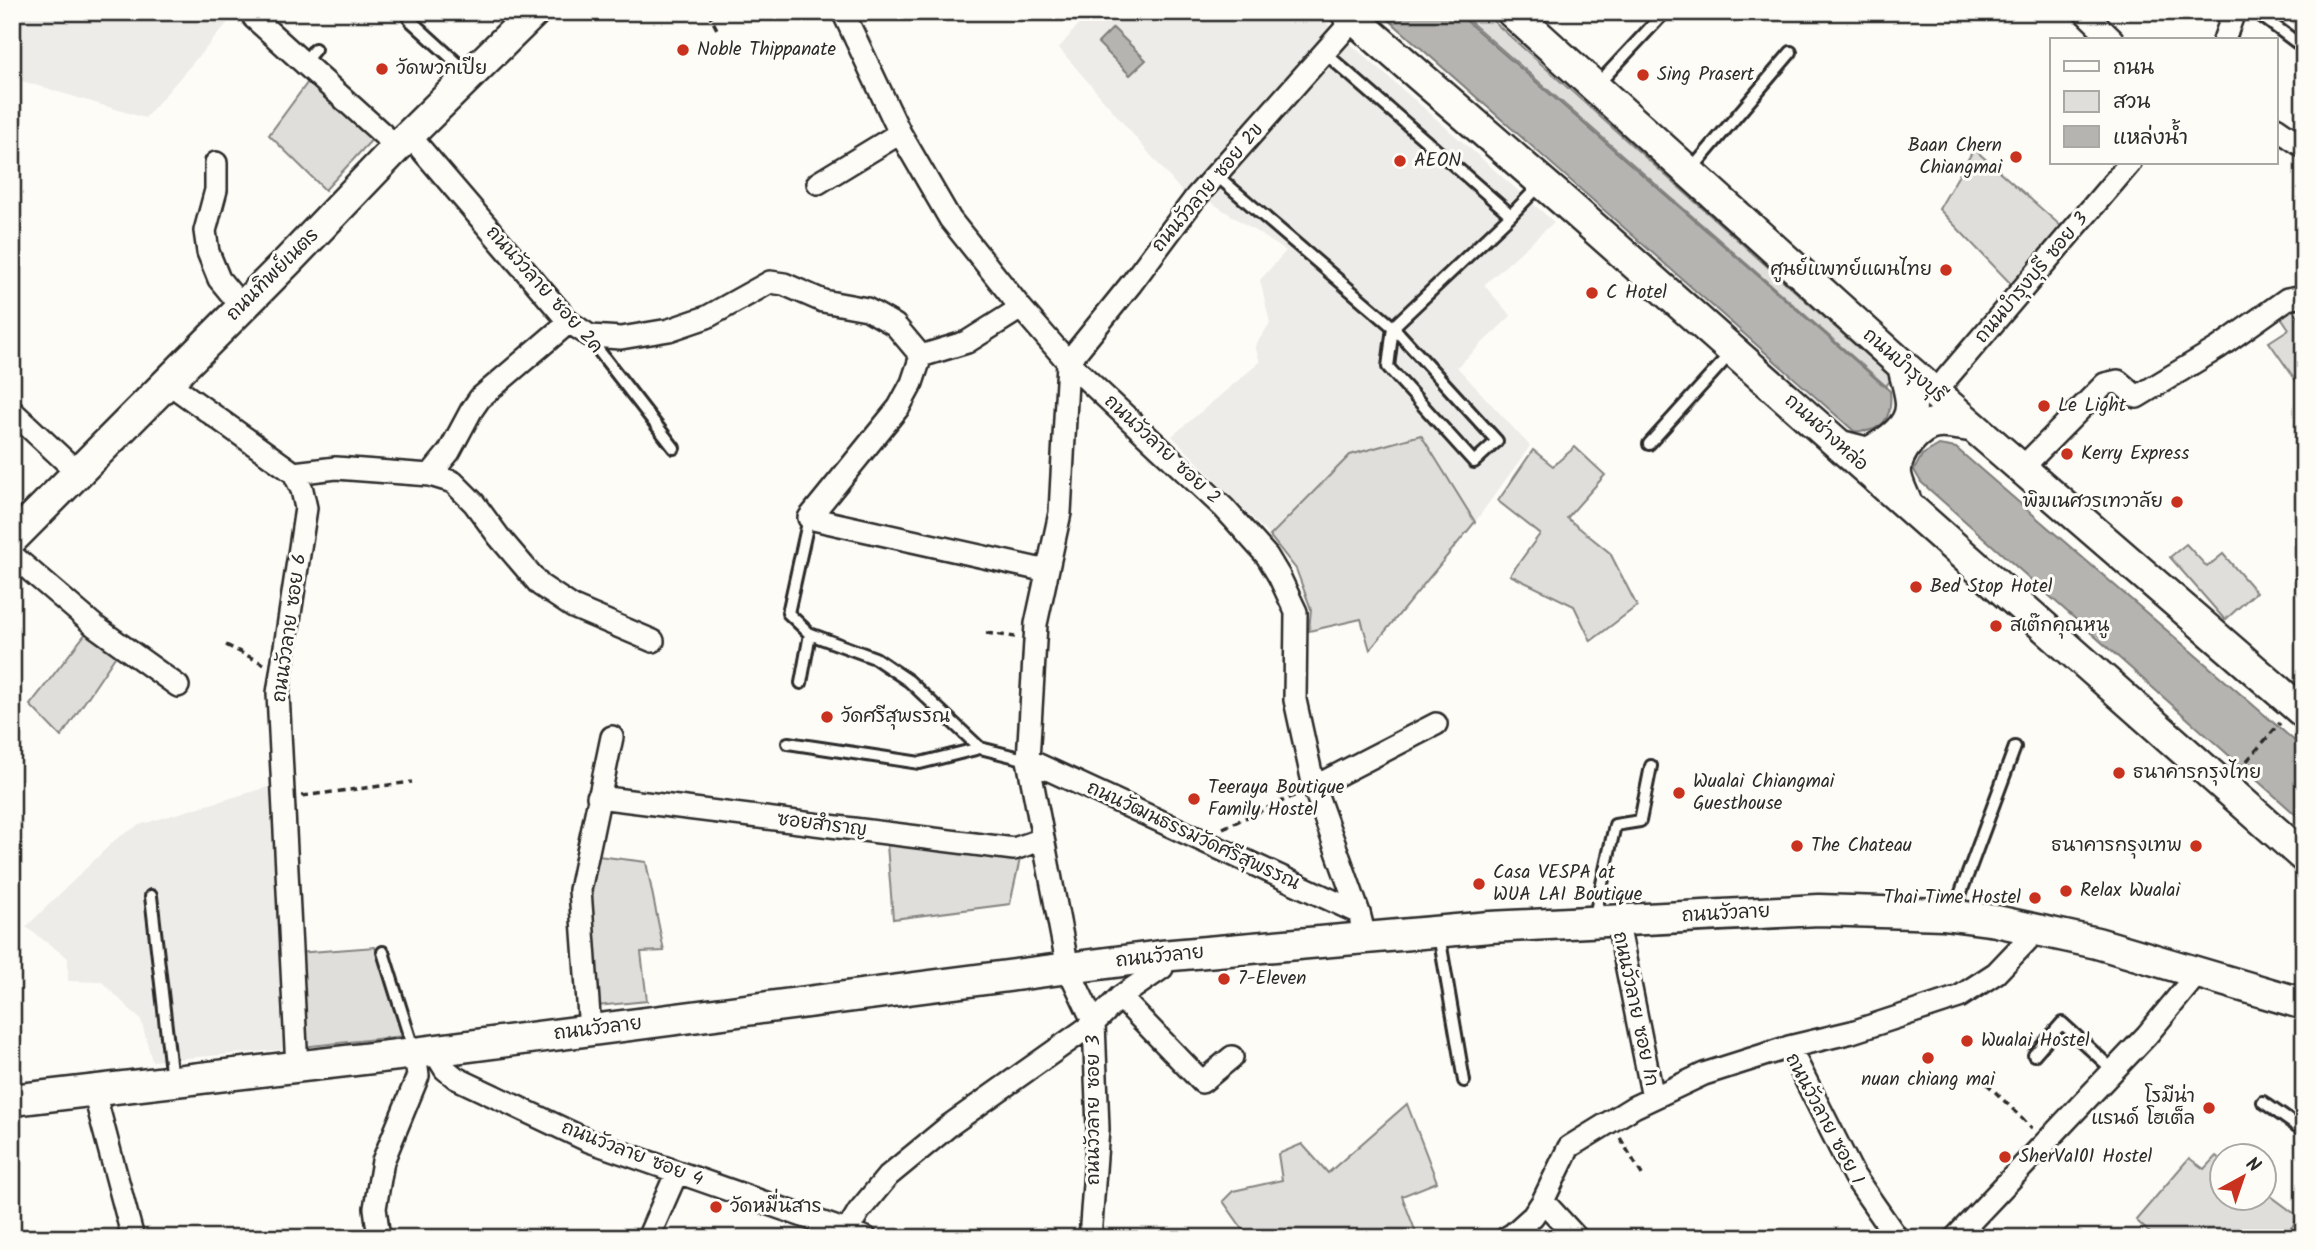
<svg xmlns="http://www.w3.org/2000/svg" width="2316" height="1250" viewBox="0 0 2316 1250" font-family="Kalam,'Playpen Sans Thai',sans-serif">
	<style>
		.built { fill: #edece8 }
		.green { fill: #dfdeda; stroke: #858482; stroke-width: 2 }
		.water { fill: #b5b4b1; stroke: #7e7d7b; stroke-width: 2 }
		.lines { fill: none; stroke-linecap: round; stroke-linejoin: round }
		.lane-casing { stroke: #2b2b2b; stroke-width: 16 }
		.street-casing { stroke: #2b2b2b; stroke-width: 26 }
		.secondary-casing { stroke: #2b2b2b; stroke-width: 35 }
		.path { stroke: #2b2b2b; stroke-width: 3.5; stroke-dasharray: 7 5; stroke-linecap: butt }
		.lane { stroke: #fdfcf7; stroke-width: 10 }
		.street { stroke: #fdfcf7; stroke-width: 21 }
		.secondary { stroke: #fdfcf7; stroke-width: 30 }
		.poi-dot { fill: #c8321e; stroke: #fdfcf7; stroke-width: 2.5 }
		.labels { text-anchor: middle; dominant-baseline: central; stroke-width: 6; stroke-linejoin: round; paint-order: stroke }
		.poi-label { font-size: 19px; fill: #2b2b2b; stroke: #fdfcf7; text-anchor: start }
		.street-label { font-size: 19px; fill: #2b2b2b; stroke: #fdfcf7 }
	</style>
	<rect width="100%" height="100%" fill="#fdfcf7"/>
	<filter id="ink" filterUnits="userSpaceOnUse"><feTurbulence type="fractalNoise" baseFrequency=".0143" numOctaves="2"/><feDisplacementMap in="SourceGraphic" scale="14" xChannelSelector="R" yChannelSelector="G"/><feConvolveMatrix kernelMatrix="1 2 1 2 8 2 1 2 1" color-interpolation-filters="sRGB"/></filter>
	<g filter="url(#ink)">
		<path class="built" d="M12,12h225l-92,106 -133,-40z
			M1089,12h225l22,20 -153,161 -124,-145z
			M1346,40l208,182 -70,63 27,31 -54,51 73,79 -55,76 -55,-87 -70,20 -80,81 -98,-100 88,-74 -5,-16 15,-23 -10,-43 26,-29 -83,-54z
			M275,785l14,264 -137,12 -11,-41 -39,-38 -34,-1v-23l-42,-31 90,-88 23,-14z"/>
		<path class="green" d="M1459,12h24l409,366 -6,8z
			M313,75l65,58 -53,57 -56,-55z
			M1974,149l87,77 -49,59 -73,-76z
			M2290,306l14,20v52l-7,4 -28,-40 20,-13 -10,-15z
			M1421,435l54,87 -105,128 -9,-31 -52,12 2,-22 -15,-40 -26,-33 80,-81z
			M1575,447l30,28 -38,43 43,35 27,53 -46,35 -17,-35 -64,-31 30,-41 -42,-33 35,-51 20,16z
			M2186,544l21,23 16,-13 33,38 -31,28 -55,-63z
			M90,628l29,23 -58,86 -31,-32z
			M887,845l133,14 -10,45 -117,15z
			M598,856l48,6 18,89 -23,1 6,49 -50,5 -8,-109z
			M375,947l29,89 -102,11 -5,-94z
			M1407,1104l30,78 -35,14 16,42h-169l-26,-37 10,-10 49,-11 -4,-26 24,-10 26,29z
			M2216,1156l5,4 1,38h42v-7l35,26 -15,21h-129l-19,-18 53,-62 15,11z"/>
		<path class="water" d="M1380,12h76l434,379c3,27 -8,43 -36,40z
			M1113,28l33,32 -16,15 -32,-32z
			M1939,445l17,3 348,301v73l-383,-340 -7,-12 8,-15z"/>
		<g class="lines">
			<defs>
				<path id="lane" d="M2256,12l48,36
					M410,20l58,53
					M1325,53l186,162
					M304,62l11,-13
					M1597,85l67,-72
					M1691,170l100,-118
					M1216,175l177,152 118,-112 29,-30
					M1393,327l104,114 -23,21 -86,-95z
					M590,336l9,15 75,97
					M1649,444l83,-92
					M809,518l-21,95 22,21 65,24 34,23 71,67 48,12
					M801,683l9,-49
					M788,743l132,20 60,-15
					M151,896l21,184
					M1957,903l58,-156
					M1594,920l21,-95 25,-4 11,-55
					M1439,935l25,146
					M383,952l31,99
					M2034,1055l28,-32 51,47
					M2263,1102l41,29"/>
				<path id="street" d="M843,12l57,121 50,86 71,89 47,54 156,146 43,48 12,20 17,36 -1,88 19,87 45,126 6,24
					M2084,12l29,28
					M254,18l143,129
					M2224,40l10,-28
					M2276,128l28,19
					M409,135l160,187 21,14 31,2 48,-8 38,-13 63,-35 14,2 39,17 44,8 28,16 26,31
					M216,163v27l-11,41 3,21 11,27 23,28
					M818,183l82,-50
					M921,356l-9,27 -13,24 -90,111 238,53
					M921,356l46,-14 54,-34
					M167,382l127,91 8,17 4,18 -28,185 19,375
					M1934,393l196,-230
					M12,411l65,61
					M2021,469l84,-85 13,-3 19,16 81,-49 69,-49 17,-3
					M294,473l42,-5 94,7 19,-23 22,-41 9,-13 89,-76
					M430,475l23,7 21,21 25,34 41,48 33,22 80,34
					M12,555l84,72 82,59
					M1028,760l331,153
					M1314,787l122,-63
					M598,797l416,52 29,-10
					M1617,919l36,179
					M1120,997l82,85 30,-25
					M590,1030l-10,-140 32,-153
					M1789,1047l63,-15 107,-35 37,-24 41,-43
					M434,1051l11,18 11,9 133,63 277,97
					M94,1092l39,146
					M1543,1201l34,37
					M847,1231l12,-20 29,-35 62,-51 144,-102 26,-26 42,-29 -1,-12
					M379,1238l-4,-30 8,-47 35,-85 -3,-23
					M648,1238l29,-66
					M1090,1238l8,-109 -4,-106 -26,-55 -40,-208 8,-136 24,-111 8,-151 63,-78 65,-87 158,-178
					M1506,1238l7,-4 20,-18 10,-15 26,-54 65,-40 70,-33 85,-27 65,129 43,62
					M1955,1238l192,-203 51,-62"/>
				<path id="secondary" d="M1346,12l220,191 738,654
					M1512,12l396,358 396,343
					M1841,446l27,7c19,-10 44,-25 43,-49 0,-12 -6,-27 -8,-39
					M1907,505c-3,-9 -10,-21 -11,-31 -2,-21 22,-50 42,-51 11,-1 23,2 33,3
					M12,539l277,-279 108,-113 137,-135
					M12,1100l403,-47 746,-97 329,-29 329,-17 124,4 53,7 101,22 207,61"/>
			</defs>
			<use href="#lane" class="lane-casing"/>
			<use href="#street" class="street-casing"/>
			<use href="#secondary" class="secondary-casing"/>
			<path class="path" d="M708,12l11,21
				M986,633l29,4
				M226,645l38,19
				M2239,770l41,-47
				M302,796l110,-14
				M1223,828l73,-33
				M1978,1075l54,53
				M1620,1138l24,40"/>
			<use href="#lane" class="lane"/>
			<use href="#street" class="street"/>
			<use href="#secondary" class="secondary"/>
		</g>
	</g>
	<g class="poi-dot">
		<circle cx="683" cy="50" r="7"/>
		<circle cx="382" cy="69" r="7"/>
		<circle cx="1643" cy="75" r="7"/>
		<circle cx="2016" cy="157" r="7"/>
		<circle cx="1400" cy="161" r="7"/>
		<circle cx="1946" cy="270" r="7"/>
		<circle cx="1592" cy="293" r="7"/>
		<circle cx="2044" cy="406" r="7"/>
		<circle cx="2067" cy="454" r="7"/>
		<circle cx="2177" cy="502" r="7"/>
		<circle cx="1916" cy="587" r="7"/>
		<circle cx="1996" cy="626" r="7"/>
		<circle cx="827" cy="717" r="7"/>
		<circle cx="2119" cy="773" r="7"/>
		<circle cx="1679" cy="793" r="7"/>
		<circle cx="1194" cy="799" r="7"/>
		<circle cx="1797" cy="846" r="7"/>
		<circle cx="2196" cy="846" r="7"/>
		<circle cx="1479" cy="884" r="7"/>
		<circle cx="2066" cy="891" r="7"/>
		<circle cx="2035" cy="898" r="7"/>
		<circle cx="1224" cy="979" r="7"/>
		<circle cx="1967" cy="1041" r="7"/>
		<circle cx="1928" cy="1058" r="7"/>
		<circle cx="2209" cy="1108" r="7"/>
		<circle cx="2005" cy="1157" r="7"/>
		<circle cx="716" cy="1207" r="7"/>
	</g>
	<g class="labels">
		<g class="poi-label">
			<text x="697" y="50">Noble Thippanate</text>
			<text x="396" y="69">วัดพวกเปีย</text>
			<text x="1657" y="75">Sing Prasert</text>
			<text x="2002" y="146" text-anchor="end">Baan Chern<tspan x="2002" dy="22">Chiangmai</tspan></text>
			<text x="1414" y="161">AEON</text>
			<text x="1932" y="270" text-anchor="end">ศูนย์แพทย์แผนไทย</text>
			<text x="1606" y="293">C Hotel</text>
			<text x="2058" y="406">Le Light</text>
			<text x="2081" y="454">Kerry Express</text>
			<text x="2163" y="502" text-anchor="end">พิฆเนศวรเทวาลัย</text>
			<text x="1930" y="587">Bed Stop Hotel</text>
			<text x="2010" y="626">สเต๊กคุณหนู</text>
			<text x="841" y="717">วัดศรีสุพรรณ</text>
			<text x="2133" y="773">ธนาคารกรุงไทย</text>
			<text x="1693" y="782">Wualai Chiangmai<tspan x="1693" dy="22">Guesthouse</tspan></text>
			<text x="1208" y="788">Teeraya Boutique<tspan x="1208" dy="22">Family Hostel</tspan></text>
			<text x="1811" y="846">The Chateau</text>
			<text x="2182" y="846" text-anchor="end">ธนาคารกรุงเทพ</text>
			<text x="1493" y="873">Casa VESPA at<tspan x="1493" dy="22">WUA LAI Boutique</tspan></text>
			<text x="2080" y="891">Relax Wualai</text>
			<text x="2021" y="898" text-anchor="end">Thai Time Hostel</text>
			<text x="1238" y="979">7-Eleven</text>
			<text x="1981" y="1041">Wualai Hostel</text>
			<text x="1928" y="1080" text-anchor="middle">nuan chiang mai</text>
			<text x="2195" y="1097" text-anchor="end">โรมีน่า<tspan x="2195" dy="22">แรนด์ โฮเต็ล</tspan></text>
			<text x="2019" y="1157">SherVa101 Hostel</text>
			<text x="730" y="1207">วัดหมื่นสาร</text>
		</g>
		<g class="street-label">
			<text transform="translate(1208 188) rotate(-50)">ถนนวัวลาย ซอย 2ข</text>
			<text transform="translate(273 275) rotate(-45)">ถนนทิพย์เนตร</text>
			<text transform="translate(2032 278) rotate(-50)">ถนนบำรุงบุรี ซอย 3</text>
			<text transform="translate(544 290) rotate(48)">ถนนวัวลาย ซอย 2ค</text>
			<text transform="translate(1904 366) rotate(41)">ถนนบำรุงบุรี</text>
			<text transform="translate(1826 433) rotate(42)">ถนนช่างหล่อ</text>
			<text transform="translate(1162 450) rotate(43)">ถนนวัวลาย ซอย 2</text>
			<text transform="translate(290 628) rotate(-82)">ถนนวัวลาย ซอย 6</text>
			<text transform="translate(822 825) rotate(7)">ซอยสำราญ</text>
			<text transform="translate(1193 836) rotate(25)">ถนนวัฒนธรรมวัดศรีสุพรรณ</text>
			<text transform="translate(1726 914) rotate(-3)">ถนนวัวลาย</text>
			<text transform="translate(1160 957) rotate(-6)">ถนนวัวลาย</text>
			<text transform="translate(1635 1009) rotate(78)">ถนนวัวลาย ซอย 1ก</text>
			<text transform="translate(598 1029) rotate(-7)">ถนนวัวลาย</text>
			<text transform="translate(1094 1110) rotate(-90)">ถนนวัวลาย ซอย 3</text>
			<text transform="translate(1824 1119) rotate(62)">ถนนวัวลาย ซอย 1</text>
			<text transform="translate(632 1154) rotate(21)">ถนนวัวลาย ซอย 4</text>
		</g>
	</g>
	<rect width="2316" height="1250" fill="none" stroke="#fdfcf7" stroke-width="42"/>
	<rect x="21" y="21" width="2274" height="1208" fill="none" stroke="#2b2b2b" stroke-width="2.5" filter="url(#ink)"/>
	<rect x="2050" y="38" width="228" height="126" fill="#fdfcf7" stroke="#a9a8a5" stroke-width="2"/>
	<rect x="2064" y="61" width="35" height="10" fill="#fdfcf7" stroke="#a9a8a5" stroke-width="2"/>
	<text x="2113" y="74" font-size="21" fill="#2b2b2b">ถนน</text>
	<rect x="2064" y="91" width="35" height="21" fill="#dfdeda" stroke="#a9a8a5" stroke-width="2"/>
	<text x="2113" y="108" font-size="21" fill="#2b2b2b">สวน</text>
	<rect x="2064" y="126" width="35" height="21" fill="#b5b4b1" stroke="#a9a8a5" stroke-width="2"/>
	<text x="2113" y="144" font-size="21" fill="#2b2b2b">แหล่งน้ำ</text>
	<g transform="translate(2243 1177) rotate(40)"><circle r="33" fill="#fdfcf7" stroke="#a9a8a5" stroke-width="2"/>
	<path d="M0-5L12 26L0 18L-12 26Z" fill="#c8321e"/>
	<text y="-10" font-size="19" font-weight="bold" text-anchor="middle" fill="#2b2b2b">N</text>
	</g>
</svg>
